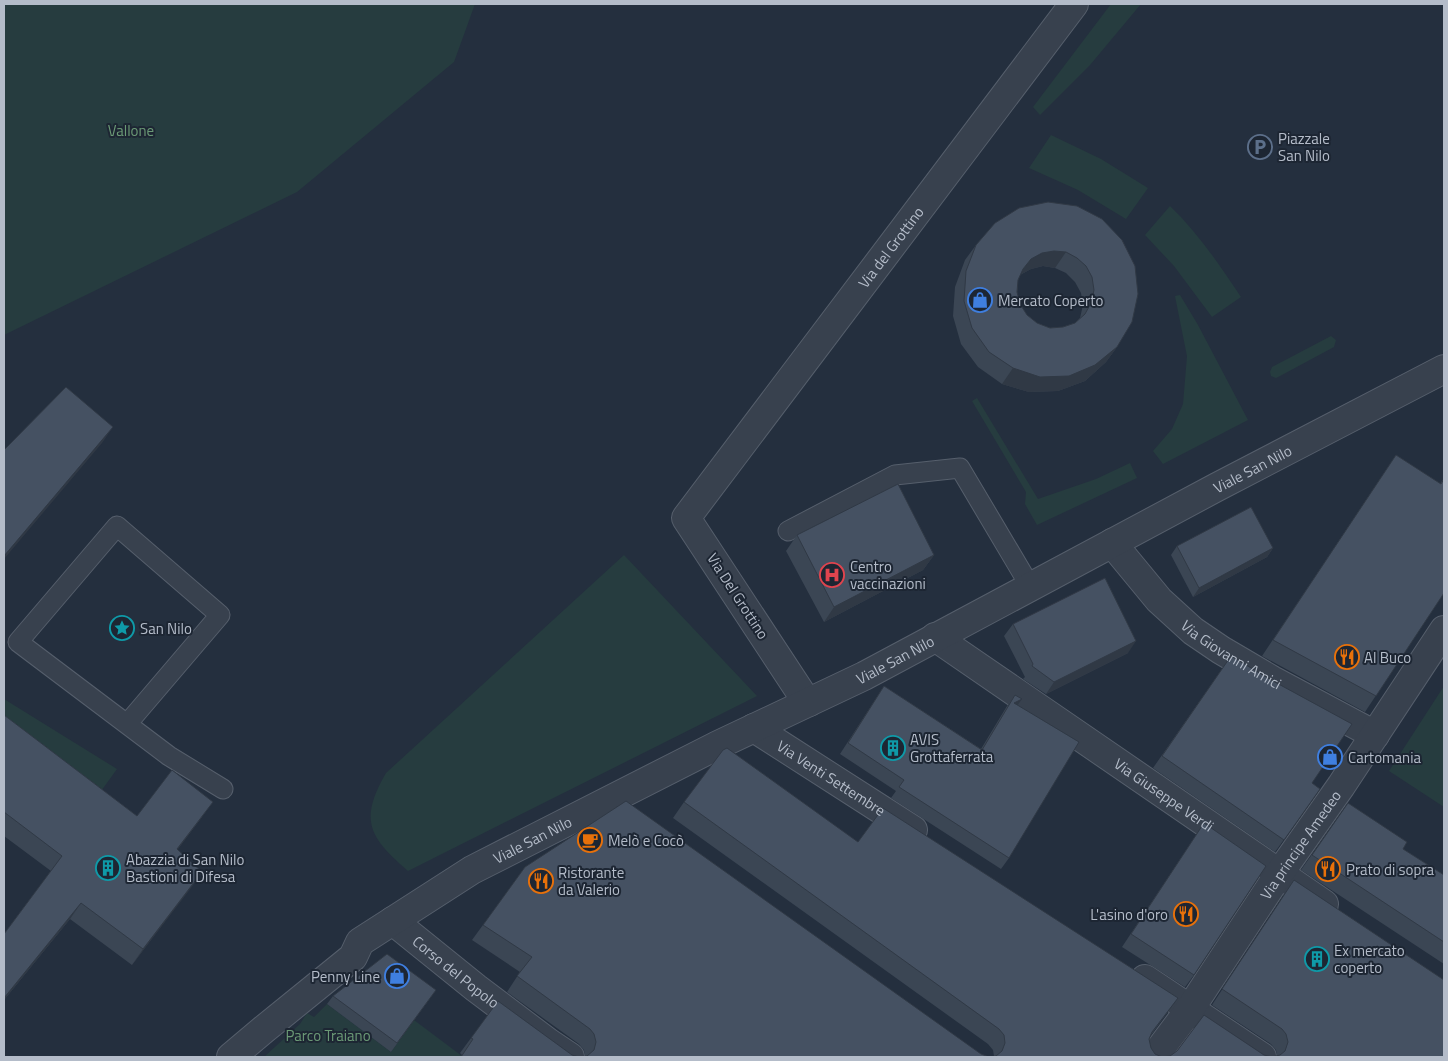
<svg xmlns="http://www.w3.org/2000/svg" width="1448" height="1061" viewBox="0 0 1448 1061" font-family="'Titillium Web',sans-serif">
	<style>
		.green { fill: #263c3f }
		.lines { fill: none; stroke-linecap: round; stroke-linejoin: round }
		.service-casing { stroke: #565f6c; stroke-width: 21 }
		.minor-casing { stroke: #565f6c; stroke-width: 30 }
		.service { stroke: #38414e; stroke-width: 19 }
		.minor { stroke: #38414e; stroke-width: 28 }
		.wall { fill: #3b4654; fill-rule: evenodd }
		.shaded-wall { fill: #303945 }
		.building { fill: #455162; stroke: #303945; fill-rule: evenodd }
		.labels { text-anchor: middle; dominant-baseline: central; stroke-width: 4; stroke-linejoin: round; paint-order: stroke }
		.park-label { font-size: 15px; fill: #6b9a76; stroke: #1d2633 }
		.poi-label { font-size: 15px; fill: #b4bcc9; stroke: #1d2633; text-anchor: start }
		.street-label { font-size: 15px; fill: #b4bcc9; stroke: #1d2633 }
	</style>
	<rect width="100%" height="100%" fill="#242f3e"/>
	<path class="green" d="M4,4h471l-21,58 -157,130 -293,143z
		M1111,4h30l-51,61 -50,50 -7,-8z
		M1051,135l50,24 47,29 -22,31 -48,-29 -49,-22z
		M1170,206c28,27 49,58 71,91l-29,20 -38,-51 -29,-31z
		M1180,295l18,30 50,95 -85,44 -10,-13 19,-22 11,-25 4,-48 -12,-60z
		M1331,336l5,4 -2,7 -54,29 -4,2 -5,-2 -1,-4 2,-5z
		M977,398l61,101 58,-20 34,-16 7,15 -100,47 -12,-21 1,-12 -54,-91z
		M624,555l133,141 -349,175c-38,-33 -50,-50 -22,-98z
		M1444,686v121l-55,-36z
		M4,699l113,70 -26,36 -87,-66z
		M327,1004l64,48 23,-32 48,36 -1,1h-197l36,-33 7,-11 7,4z"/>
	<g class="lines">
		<defs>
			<path id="service" d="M788,531l107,-56 65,-7 70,118
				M127,724l93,-109 -103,-89 -99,116 151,114 54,33"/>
			<g id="minor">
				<path id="s1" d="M1112,543l47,57 34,31 28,19 51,30 103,55"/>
				<path id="s2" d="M935,637l389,267"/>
				<path id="s3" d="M809,702l-8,-9 -115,-175 388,-514"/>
				<path id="s4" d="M754,728l159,102"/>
				<path id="s5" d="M393,921l83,67 73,55 21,14"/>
				<path d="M1145,979l117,78"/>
				<path id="s6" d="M231,1057l32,-27 90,-73 7,-15 112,-72 244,-124 148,-70 353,-189 227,-118"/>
				<path id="s7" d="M1154,1057l36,-48 89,-135 62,-88 103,-156"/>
			</g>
		</defs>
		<use href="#service" class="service-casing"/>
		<use href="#minor" class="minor-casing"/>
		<use href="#service" class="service"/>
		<use href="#minor" class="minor"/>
	</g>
	<path class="wall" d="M1077,206l40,141 -11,15 -21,19 -27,10 -29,1 -27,-8 -24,-17 -17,-23 -8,-28 2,-29 10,-27 11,-15zM1043,266l12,2 11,5 9,9 6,11 2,12 -3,13 -5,5 -12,4 -13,1 -13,-5 -10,-8 -7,-11 -3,-12 1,-12 2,-5 11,-6z
		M1396,455l44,29 4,-6v115l-79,119 -103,-56z
		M797,535l137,20 -11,15 -99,52 -38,-71z
		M1177,546l96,2 -6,9 -74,40 -22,-42z
		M1013,624l115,29 -82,41 -23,-15 2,-2 -21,-41z
		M1231,656l81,127 8,6 -45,63 -122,-84z
		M884,686l97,63 26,-43 8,-11 3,10 -9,153 -8,11 -110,-71 5,-7 -56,-37z
		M4,715l133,101 65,1 -25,33 25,22 -70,93 -62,-46 -66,81v-66l47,-63 -47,-35z
		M684,802l174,40 309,171 -16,22 -2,4 2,9 4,6 7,3 102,-2 8,2h-811l1,-2 -2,-2 11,-15 101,17 7,2 6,-1 -1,-6 -5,-6 -72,-52 13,-20 -48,-32 53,-73 456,187 8,3 5,-1 -1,-6 -5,-6 -315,-226z
		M1348,803l55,46 41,26v89l-143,-94z
		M1204,823l-10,152 -9,12 -63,-40z
		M1294,880l150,177 -167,-1 -1,-6 -5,-6 -59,-39z
		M436,990l-45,62 -64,-48 6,-8z"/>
	<path class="shaded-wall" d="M1054,251l12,1 -11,16 -12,-2 -12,3 -11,6 3,-6 8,-10 11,-6z
		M1117,347l-11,15 -21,19 -27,10 -29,1 -27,-8 11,-16z
		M113,427l-11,16 -98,116v-3z
		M1273,548l-6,9 -74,40 6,-9z
		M934,555l-11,15 -99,52 10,-15z
		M1136,641l-8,12 -82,41 8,-12z
		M1022,699l-8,11v-7z
		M213,802l-11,15 -36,48 11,-16z
		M202,872l-11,16 -59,77 11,-16z
		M81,903l-11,16 -66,81v-2z"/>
	<path class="building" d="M1048,202l29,4 25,13 20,21 13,26 3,28 -6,28 -15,25 -22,18 -26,11 -29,1 -27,-9 -24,-16 -17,-24 -8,-27 2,-30 10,-26 19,-22 24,-15zM1054,251l12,1 11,6 9,8 6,11 2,13 -3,13 -6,11 -10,9 -12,4 -13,1 -13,-5 -10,-8 -7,-11 -3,-12 1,-12 5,-11 8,-10 11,-6z
		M66,387l47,40 -109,129v-106z
		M1396,455l45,29 3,-5v114l-68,103 -103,-56z
		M898,484l36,71 -100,52 -37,-72z
		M1251,507l22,41 -74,40 -22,-42z
		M1105,578l31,63 -82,41 -22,-16 1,-2 -20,-40z
		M1231,656l42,25 79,43 -40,59 8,6 -36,51 -122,-84z
		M884,686l98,64 33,-55 7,4 -8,4 65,39 -70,116 -110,-71 5,-7 -56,-37z
		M4,715l133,101 35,-46 41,32 -36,47 25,23 -59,77 -62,-46 -77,95v-64l58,-78 -58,-44z
		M727,748l131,94 25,-34 295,190 -26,34 -3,7 2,9 4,6 7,3 8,-1 7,-5 27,-36 60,40 8,2h-811l12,-18 -2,-1 27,-37 74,54 7,2 8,-1 7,-6 2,-8 -2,-8 -4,-5 -73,-53 15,-19 -49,-32 42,-58 101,-66 355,253 8,3 7,-1 6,-5 3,-8 -1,-8 -5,-6 -315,-227 39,-52z
		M1348,803l59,39 -4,7 41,26v67l-132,-87z
		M1204,823l62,43 -72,109 -63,-41z
		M1294,880l150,100v77h-172l8,-2 5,-4 3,-9 -2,-8 -4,-5 -60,-40z
		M387,954l49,36 -39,53 -64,-47z"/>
	<defs>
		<symbol id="parking-ring" viewBox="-11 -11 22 22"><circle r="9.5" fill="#1d2633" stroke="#5c6f8a" stroke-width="1.5"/><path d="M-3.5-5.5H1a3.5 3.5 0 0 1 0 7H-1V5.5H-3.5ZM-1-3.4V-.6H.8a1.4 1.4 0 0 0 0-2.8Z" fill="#5c6f8a"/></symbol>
		<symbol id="shop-ring" viewBox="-11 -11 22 22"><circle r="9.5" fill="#1d2633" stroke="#3f7fe0" stroke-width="1.5"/><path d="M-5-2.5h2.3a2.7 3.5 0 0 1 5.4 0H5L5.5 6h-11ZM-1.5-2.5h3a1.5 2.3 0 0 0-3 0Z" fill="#3f7fe0"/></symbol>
		<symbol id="hospital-ring" viewBox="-11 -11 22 22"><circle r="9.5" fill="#1d2633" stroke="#e0444e" stroke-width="1.5"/><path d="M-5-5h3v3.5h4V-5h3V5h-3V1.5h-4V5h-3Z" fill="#e0444e"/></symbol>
		<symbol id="sight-ring" viewBox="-11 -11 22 22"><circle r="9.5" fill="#1d2633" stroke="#0f9aa8" stroke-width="1.5"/><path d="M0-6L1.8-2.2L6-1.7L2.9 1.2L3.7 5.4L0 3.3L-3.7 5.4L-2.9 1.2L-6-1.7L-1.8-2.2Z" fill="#0f9aa8"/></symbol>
		<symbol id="restaurant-ring" viewBox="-11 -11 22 22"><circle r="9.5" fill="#1d2633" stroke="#e8710a" stroke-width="1.5"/><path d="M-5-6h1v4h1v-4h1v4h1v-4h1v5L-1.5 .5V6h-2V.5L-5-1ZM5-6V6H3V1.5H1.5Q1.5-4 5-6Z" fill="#e8710a"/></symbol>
		<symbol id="building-ring" viewBox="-11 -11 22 22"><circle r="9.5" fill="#1d2633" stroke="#0f9aa8" stroke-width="1.5"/><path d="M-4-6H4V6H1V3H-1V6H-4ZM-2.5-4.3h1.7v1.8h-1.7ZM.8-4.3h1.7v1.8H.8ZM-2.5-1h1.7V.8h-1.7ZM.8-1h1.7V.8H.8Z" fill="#0f9aa8"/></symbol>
		<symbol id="cafe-ring" viewBox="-11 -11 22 22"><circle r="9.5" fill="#1d2633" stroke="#e8710a" stroke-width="1.5"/><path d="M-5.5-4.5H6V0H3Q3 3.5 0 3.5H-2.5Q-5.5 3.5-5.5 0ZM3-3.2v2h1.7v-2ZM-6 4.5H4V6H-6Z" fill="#e8710a"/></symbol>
	</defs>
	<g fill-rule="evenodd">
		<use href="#parking-ring" x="1246" y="133" width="28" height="28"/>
		<use href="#shop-ring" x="966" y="286" width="28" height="28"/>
		<use href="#hospital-ring" x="818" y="561" width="28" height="28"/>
		<use href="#sight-ring" x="108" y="614" width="28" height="28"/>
		<use href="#restaurant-ring" x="1333" y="643" width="28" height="28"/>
		<use href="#building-ring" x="879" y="734" width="28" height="28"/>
		<use href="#shop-ring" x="1316" y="743" width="28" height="28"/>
		<use href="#cafe-ring" x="576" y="826" width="28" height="28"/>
		<use href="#building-ring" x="94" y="854" width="28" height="28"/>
		<use href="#restaurant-ring" x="1314" y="855" width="28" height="28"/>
		<use href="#restaurant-ring" x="527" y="867" width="28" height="28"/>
		<use href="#restaurant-ring" x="1172" y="900" width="28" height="28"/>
		<use href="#building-ring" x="1303" y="945" width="28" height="28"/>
		<use href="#shop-ring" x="383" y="962" width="28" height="28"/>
	</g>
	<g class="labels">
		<g class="park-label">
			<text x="131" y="130">Vallone</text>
			<text x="328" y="1035">Parco Traiano</text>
		</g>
		<g class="poi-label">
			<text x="1278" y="138">Piazzale<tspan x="1278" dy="17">San Nilo</tspan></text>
			<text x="998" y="300">Mercato Coperto</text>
			<text x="850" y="566">Centro<tspan x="850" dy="17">vaccinazioni</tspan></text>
			<text x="140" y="628">San Nilo</text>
			<text x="1364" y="657">Al Buco</text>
			<text x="910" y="739">AVIS<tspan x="910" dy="17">Grottaferrata</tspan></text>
			<text x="1348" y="757">Cartomania</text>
			<text x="608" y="840">Melò e Cocò</text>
			<text x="126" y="859">Abazzia di San Nilo<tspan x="126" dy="17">Bastioni di Difesa</tspan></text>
			<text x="1346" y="869">Prato di sopra</text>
			<text x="558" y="872">Ristorante<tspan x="558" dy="17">da Valerio</tspan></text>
			<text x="1168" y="914" text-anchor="end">L'asino d'oro</text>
			<text x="1334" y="950">Ex mercato<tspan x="1334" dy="17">coperto</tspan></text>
			<text x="380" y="976" text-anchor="end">Penny Line</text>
		</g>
		<g class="street-label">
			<text stroke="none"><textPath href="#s3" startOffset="561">Via del Grottino</textPath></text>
			<text stroke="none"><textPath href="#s6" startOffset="1185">Viale San Nilo</textPath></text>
			<text transform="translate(738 596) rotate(57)">Via Del Grottino</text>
			<text stroke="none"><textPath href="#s1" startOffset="165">Via Giovanni Amici</textPath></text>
			<text stroke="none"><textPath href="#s6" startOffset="780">Viale San Nilo</textPath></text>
			<text stroke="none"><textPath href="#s4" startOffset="92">Via Venti Settembre</textPath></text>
			<text stroke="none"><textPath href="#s2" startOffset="278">Via Giuseppe Verdi</textPath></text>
			<text stroke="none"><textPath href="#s6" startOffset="375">Viale San Nilo</textPath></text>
			<text stroke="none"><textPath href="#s7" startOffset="258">Via principe Amedeo</textPath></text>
			<text stroke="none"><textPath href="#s5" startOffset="81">Corso del Popolo</textPath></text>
		</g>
	</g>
	<rect width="1448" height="1061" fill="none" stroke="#b4bcc9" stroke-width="10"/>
</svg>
